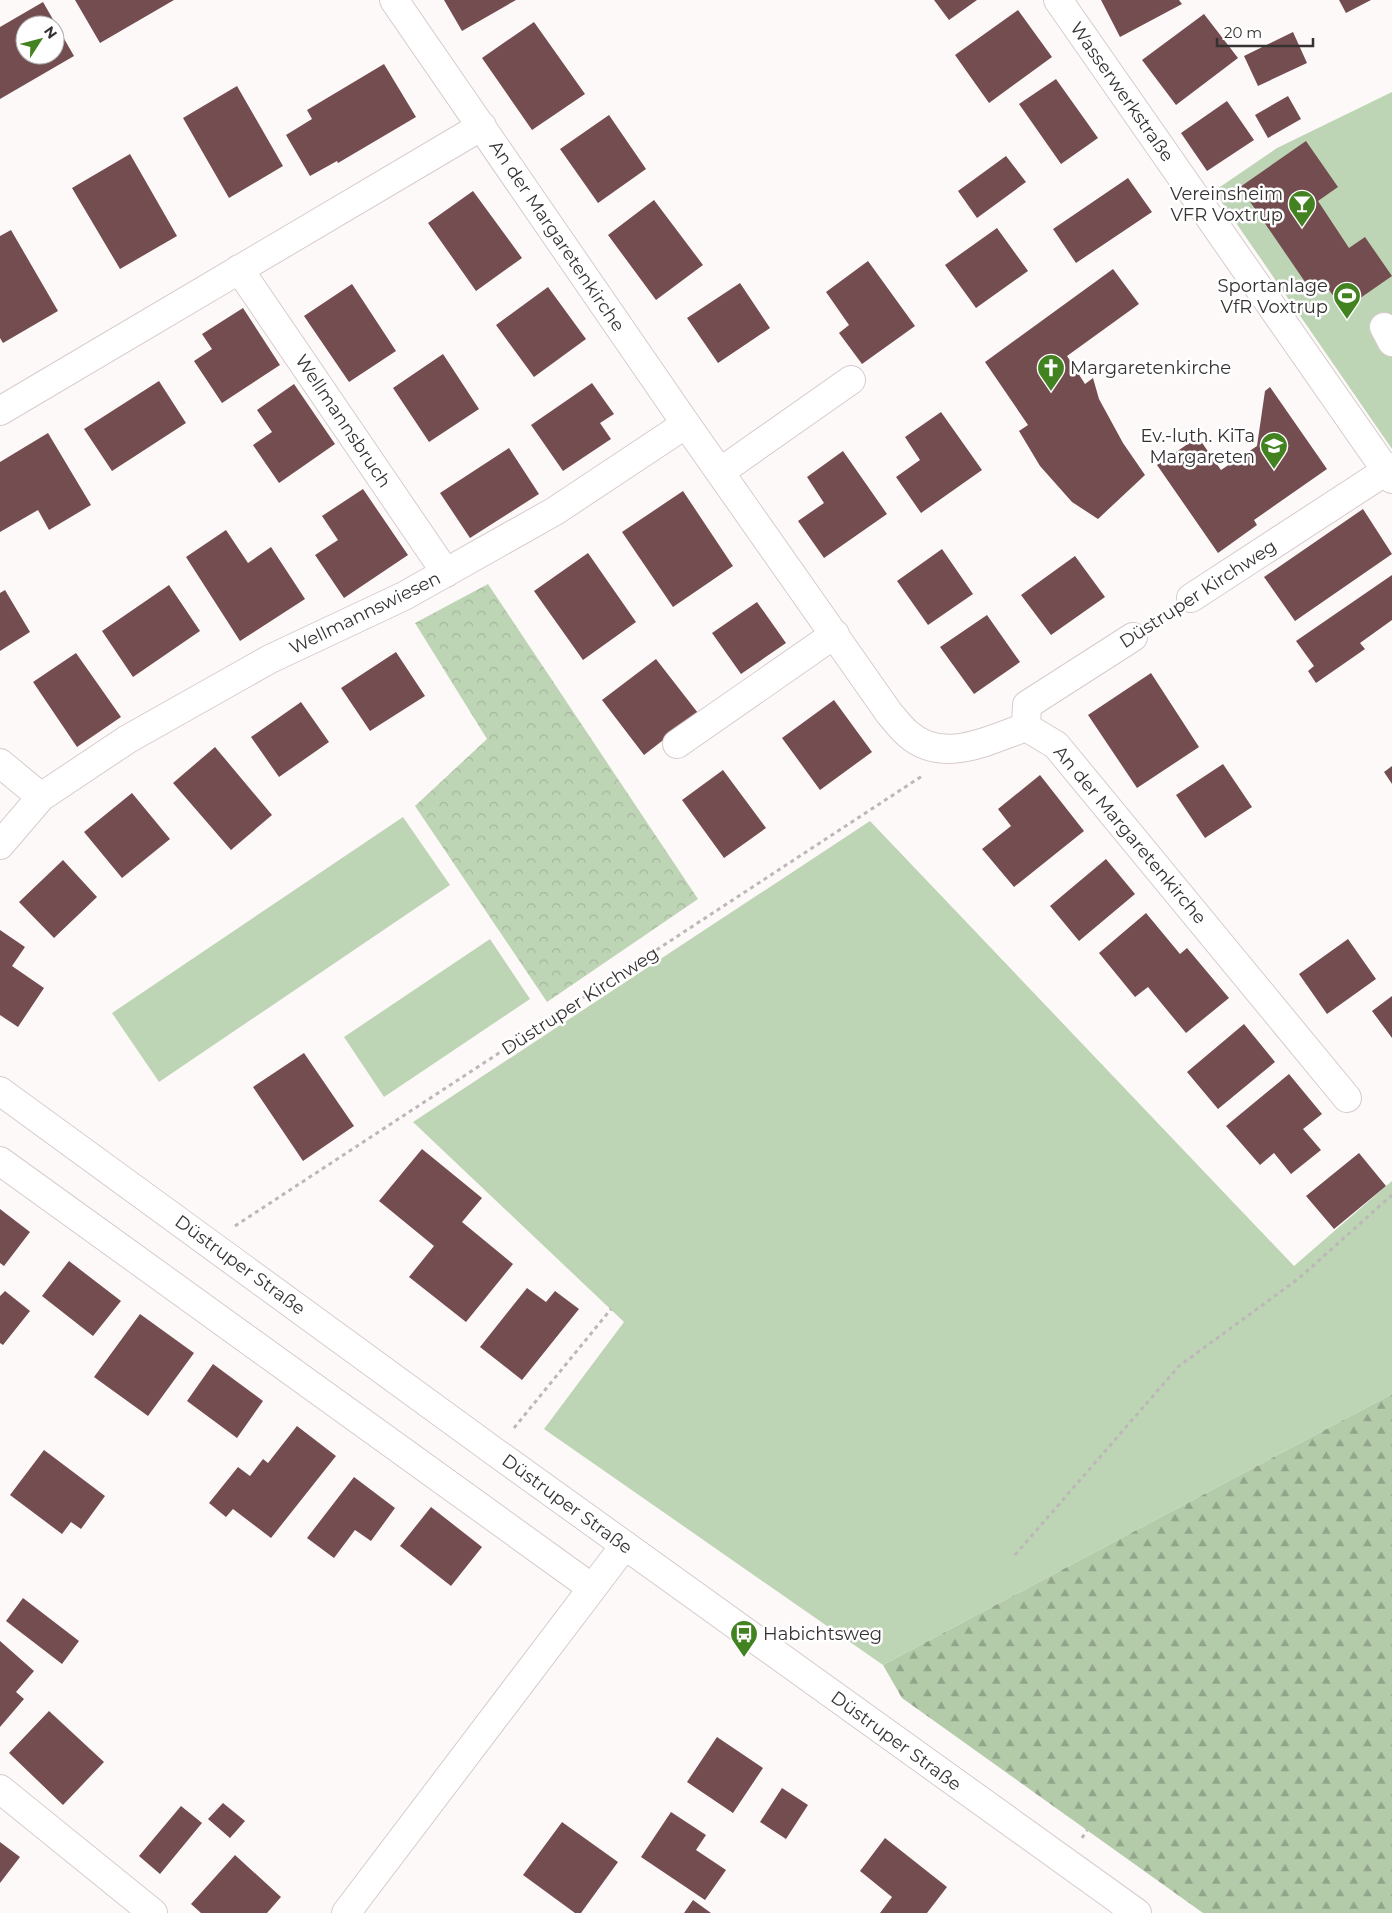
<svg xmlns="http://www.w3.org/2000/svg" width="1392" height="1913" viewBox="0 0 1392 1913" font-family="Montserrat,sans-serif">
	<style>
		.grass { fill: #bed5b5 }
		.forest { fill: url(#forest-firs) }
		.park { fill: url(#park-crowns) }
		.building { fill: #744d51; fill-rule: evenodd }
		.lines { fill: none; stroke-linecap: round; stroke-linejoin: round }
		.minor-casing { stroke: #d7cbcc; stroke-width: 30 }
		.path { stroke: #bcb8b8; stroke-width: 3; stroke-dasharray: 4 4; stroke-linecap: butt }
		.minor { stroke: #fff; stroke-width: 28 }
		.labels { text-anchor: middle; dominant-baseline: central; stroke-width: 5; stroke-linejoin: round; paint-order: stroke }
		.street-label { font-size: 18px; fill: #363232; stroke: #fff }
		.poi-label { font-size: 18px; fill: #363232; stroke: #fff; text-anchor: end }
	</style>
	<defs>
		<pattern id="forest-firs" width="22" height="20" patternUnits="userSpaceOnUse" patternTransform="scale(1.25)"><rect width="22" height="20" fill="#b3cba9"/><path d="M5 1l3.5 6h-7zM16 11l3.5 6h-7z" fill="#92a58a"/></pattern>
		<pattern id="park-crowns" width="20" height="18" patternUnits="userSpaceOnUse" patternTransform="scale(1.25)"><rect width="20" height="18" fill="#bed5b5"/><path d="M2 6a3 3 0 1 1 6 0M12 15a3 3 0 1 1 6 0" fill="none" stroke="#a4b79c"/></pattern>
	</defs>
	<rect width="100%" height="100%" fill="#fef9f9"/>
	<path class="grass" d="M1392,92v357l-178,-258 63,-43z
		M403,817l47,68 -291,197 -47,-69z
		M870,821l424,445 98,-85v213l-509,271 -339,-236 80,-107 -211,-200z
		M490,939l40,60 -146,98 -40,-60z"/>
	<path class="forest" d="M1392,1394v519h-189l-301,-215 -19,-33z"/>
	<path class="park" d="M488,584l210,315 -151,103 -132,-196 72,-67 -72,-116z"/>
	<path class="building" d="M75,0h99l-74,43z
		M444,0h72l-54,31z
		M934,0h43l-28,20z
		M1101,0h78l3,4 -62,33z
		M1339,0h32l-25,13z
		M43,2l31,54 -74,43v-72zM25,25h30v30h-30z
		M1018,10l34,47 -63,46 -34,-48z
		M1204,14l34,44 -62,47 -34,-45z
		M534,22l51,72 -53,36 -50,-72z
		M1293,32l14,31 -49,23 -14,-30z
		M384,64l32,53 -78,46 -1,-2 -27,15 -24,-41 26,-16 -5,-9z
		M1056,79l42,59 -37,26 -42,-60z
		M237,86l46,80 -54,32 -46,-80z
		M1288,96l13,23 -33,19 -13,-23z
		M1227,101l27,39 -47,31 -26,-38z
		M609,115l37,54 -48,34 -38,-54z
		M1306,141l32,46 -20,14 31,47 16,-11 27,39 -49,34 -16,-23 -13,8 -74,-108z
		M130,154l47,82 -57,33 -48,-81z
		M1006,156l20,26 -49,36 -19,-27z
		M1128,178l24,34 -76,51 -23,-34z
		M473,191l49,67 -46,33 -48,-68z
		M654,200l49,65 -47,35 -48,-65z
		M997,228l31,43 -52,37 -31,-43z
		M11,230l47,81 -55,32 -3,-5v-102z
		M868,261l47,65 -53,38 -23,-31 10,-8 -23,-33z
		M1113,269l26,35 -72,52 18,28 8,-6 6,21 24,44 22,32 -47,44 -26,-17 -32,-36 -21,-35 9,-6 -43,-63z
		M740,283l30,45 -52,35 -31,-45z
		M352,284l44,67 -47,31 -45,-66z
		M548,287l38,52 -52,38 -38,-52z
		M243,308l37,57 -58,38 -28,-42 18,-12 -10,-15z
		M443,354l36,55 -50,33 -36,-54z
		M159,381l27,42 -74,48 -28,-42z
		M592,383l22,31 -14,9 11,16 -48,32 -32,-46z
		M294,384l41,60 -56,39 -26,-38 19,-13 -15,-22z
		M1270,387l57,82 -73,51 3,5 -39,28 -61,-88 41,-28 23,33 36,-24 8,-55z
		M941,412l41,58 -61,43 -25,-36 24,-17 -15,-23z
		M48,433l43,72 -42,25 -11,-20 -38,22v-70z
		M509,448l30,46 -69,44 -30,-45z
		M843,451l44,63 -63,44 -26,-37 26,-18 -17,-26z
		M363,489l45,66 -64,43 -29,-43 23,-15 -16,-24z
		M683,491l50,75 -60,41 -51,-75z
		M1363,509l29,45 -97,67 -31,-44z
		M226,530l22,33 23,-16 34,52 -65,42 -54,-84z
		M942,549l31,45 -45,31 -31,-44z
		M588,553l48,69 -53,38 -49,-69z
		M1075,556l30,41 -54,38 -30,-40z
		M1392,575v45l-32,23 5,6 -49,34 -8,-12 6,-5 -18,-25z
		M169,585l31,46 -67,46 -31,-46z
		M5,590l25,42 -30,19v-58z
		M757,602l29,41 -45,31 -29,-41z
		M987,615l33,47 -46,32 -34,-47z
		M396,652l29,44 -55,35 -29,-43z
		M76,653l45,64 -44,30 -44,-65z
		M656,659l42,54 -54,42 -42,-55z
		M1151,673l48,74 -62,41 -49,-73z
		M834,700l38,52 -52,38 -38,-52z
		M301,702l28,40 -50,35 -28,-40z
		M215,747l57,68 -41,35 -58,-67z
		M1223,764l29,43 -47,31 -29,-43z
		M1392,766v18l-8,-12z
		M723,770l43,58 -42,30 -42,-58z
		M1040,775l44,56 -70,56 -32,-38 29,-23 -13,-17z
		M132,793l38,46 -48,39 -38,-46z
		M1106,859l29,35 -56,47 -29,-35z
		M63,860l34,37 -43,41 -35,-36z
		M1146,913l34,41 7,-6 42,50 -43,35 -38,-46 -13,10 -36,-44z
		M0,930l25,17 -13,19 32,22 -26,39 -18,-12z
		M1348,939l28,40 -49,35 -28,-40z
		M1392,996v42l-20,-27z
		M1244,1024l31,38 -57,47 -31,-37z
		M304,1053l50,73 -51,35 -50,-74z
		M1289,1074l33,40 -19,15 18,21 -30,24 -17,-21 -14,12 -34,-39z
		M422,1149l60,49 -20,24 51,42 -47,58 -57,-45 25,-31 -55,-45z
		M1359,1153l27,33 -52,43 -28,-33z
		M0,1209l30,23 -26,34 -4,-3z
		M69,1261l52,40 -28,35 -51,-40z
		M527,1288l19,14 9,-11 24,18 -57,71 -42,-33z
		M5,1291l25,20 -27,34 -3,-2v-47z
		M140,1314l54,39 -46,63 -54,-39z
		M213,1364l50,37 -26,37 -50,-37z
		M297,1426l39,30 -65,82 -38,-29 -7,8 -17,-14 29,-36 12,9 13,-17 5,4z
		M44,1450l61,46 -24,33 -10,-7 -9,12 -52,-39z
		M354,1477l41,31 -24,33 -16,-11 -21,28 -27,-20z
		M431,1507l51,40 -31,39 -51,-40z
		M23,1598l56,43 -17,23 -56,-43z
		M0,1641l34,30 -18,21 8,7 -24,28z
		M49,1711l55,51 -41,43 -54,-52z
		M717,1737l46,31 -30,45 -46,-31z
		M782,1788l26,17 -22,34 -26,-17z
		M223,1803l22,18 -15,17 -22,-19z
		M181,1806l21,17 -42,51 -21,-18z
		M671,1812l35,23 -10,15 30,20 -21,30 -64,-43z
		M562,1822l56,40 -37,51h-6l-52,-38z
		M885,1838l62,49 -20,26h-47l12,-16 -32,-26z
		M0,1842l20,15 -20,26z
		M235,1855l46,42 -14,16h-66l-10,-9z
		M693,1900l18,13h-27z"/>
	<g class="lines">
		<defs>
			<path id="minor" d="M394,0l292,424 203,289c6,7 12,15 19,21 35,31 81,6 118,-7l30,18 291,353
				M1058,0l334,479
				M239,269l207,304
				M1384,327l8,15
				M0,411l482,-285
				M720,472l131,-92
				M1191,598l201,-131
				M1026,727l1,-22 106,-68
				M677,744l158,-110
				M0,763l41,34 -41,48
				M41,797l87,-58 142,-80 134,-63 151,-85 131,-87
				M0,1091l495,361 642,461
				M0,1161l592,427
				M0,1789l153,124
				M346,1913l279,-368"/>
		</defs>
		<use href="#minor" class="minor-casing"/>
		<path class="path" d="M235,1226l687,-450
			M514,1428l97,-119
			M1015,1555l164,-189 119,-87 94,-84
			M1082,1838l5,-8"/>
		<use href="#minor" class="minor"/>
	</g>
	<defs>
		<symbol id="bar-pin" viewBox="-11 -11 22 30"><path d="M0 17L-7.5 6A9.5 9.5 0 1 1 7.5 6Z" fill="#438221" stroke="#fff"/><path d="M-6-5H6L.8 .8V4.5H3.5V6h-7V4.5H-.8V.8Z" fill="#fff"/></symbol>
		<symbol id="stadium-pin" viewBox="-11 -11 22 30"><path d="M0 17L-7.5 6A9.5 9.5 0 1 1 7.5 6Z" fill="#438221" stroke="#fff"/><path d="M0-5a6.5 5 0 1 0 0 10a6.5 5 0 1 0 0-10ZM-3.5-1.8h7v3.6h-7Z" fill="#fff"/></symbol>
		<symbol id="church-pin" viewBox="-11 -11 22 30"><path d="M0 17L-7.5 6A9.5 9.5 0 1 1 7.5 6Z" fill="#438221" stroke="#fff"/><path d="M-1.2-6h2.4v3.5h3.3v2.4h-3.3V6h-2.4V-.1h-3.3v-2.4h3.3Z" fill="#fff"/></symbol>
		<symbol id="school-pin" viewBox="-11 -11 22 30"><path d="M0 17L-7.5 6A9.5 9.5 0 1 1 7.5 6Z" fill="#438221" stroke="#fff"/><path d="M0-5L7-2L0 1L-7-2ZM-4 1L0 2.5L4 1V4Q0 6-4 4Z" fill="#fff"/></symbol>
		<symbol id="bus-pin" viewBox="-11 -11 22 30"><path d="M0 17L-7.5 6A9.5 9.5 0 1 1 7.5 6Z" fill="#438221" stroke="#fff"/><path d="M-5-6H5V4H4V6H2V4H-2V6H-4V4H-5ZM-3.5-4V0h7V-4ZM-3.5 1.2v1.5H-2V1.2ZM2 1.2v1.5H3.5V1.2Z" fill="#fff"/></symbol>
	</defs>
	<g fill-rule="evenodd">
		<use href="#bar-pin" x="1286" y="188" width="32" height="43"/>
		<use href="#stadium-pin" x="1331" y="280" width="32" height="43"/>
		<use href="#church-pin" x="1035" y="352" width="32" height="43"/>
		<use href="#school-pin" x="1258" y="430" width="32" height="43"/>
		<use href="#bus-pin" x="728" y="1618" width="32" height="43"/>
	</g>
	<g class="labels">
		<g class="street-label">
			<text transform="translate(1122 92) rotate(55)">Wasserwerkstraße</text>
			<text transform="translate(557 236) rotate(56)">An der Margaretenkirche</text>
			<text transform="translate(343 421) rotate(56)">Wellmannsbruch</text>
			<text transform="translate(1198 594) rotate(-33)">Düstruper Kirchweg</text>
			<text transform="translate(365 613) rotate(-26)">Wellmannswiesen</text>
			<text transform="translate(1130 835) rotate(50)">An der Margaretenkirche</text>
			<text transform="translate(580 1001) rotate(-33)">Düstruper Kirchweg</text>
			<text transform="translate(240 1265) rotate(36)">Düstruper Straße</text>
			<text transform="translate(567 1504) rotate(36)">Düstruper Straße</text>
			<text transform="translate(896 1741) rotate(36)">Düstruper Straße</text>
		</g>
		<g class="poi-label">
			<text x="1283" y="194">Vereinsheim<tspan x="1283" dy="21">VFR Voxtrup</tspan></text>
			<text x="1328" y="286">Sportanlage<tspan x="1328" dy="21">VfR Voxtrup</tspan></text>
			<text x="1070" y="368" text-anchor="start">Margaretenkirche</text>
			<text x="1255" y="436">Ev.-luth. KiTa<tspan x="1255" dy="21">Margareten</tspan></text>
			<text x="763" y="1634" text-anchor="start">Habichtsweg</text>
		</g>
	</g>
	<g transform="translate(40 40) rotate(54)"><circle r="24" fill="#ffffff" stroke="#afadad"/>
	<path d="M0-4L9 19L0 12L-9 19Z" fill="#438221"/>
	<text y="-8" font-size="14" font-weight="bold" text-anchor="middle" fill="#363232">N</text>
	</g>
	<path d="M1217 38v8h96v-8" fill="none" stroke="#363232" stroke-width="2.5"/>
	<text x="1224" y="38" font-size="15" fill="#363232" stroke="#ffffff" stroke-width="4" paint-order="stroke">20 m</text>
</svg>
